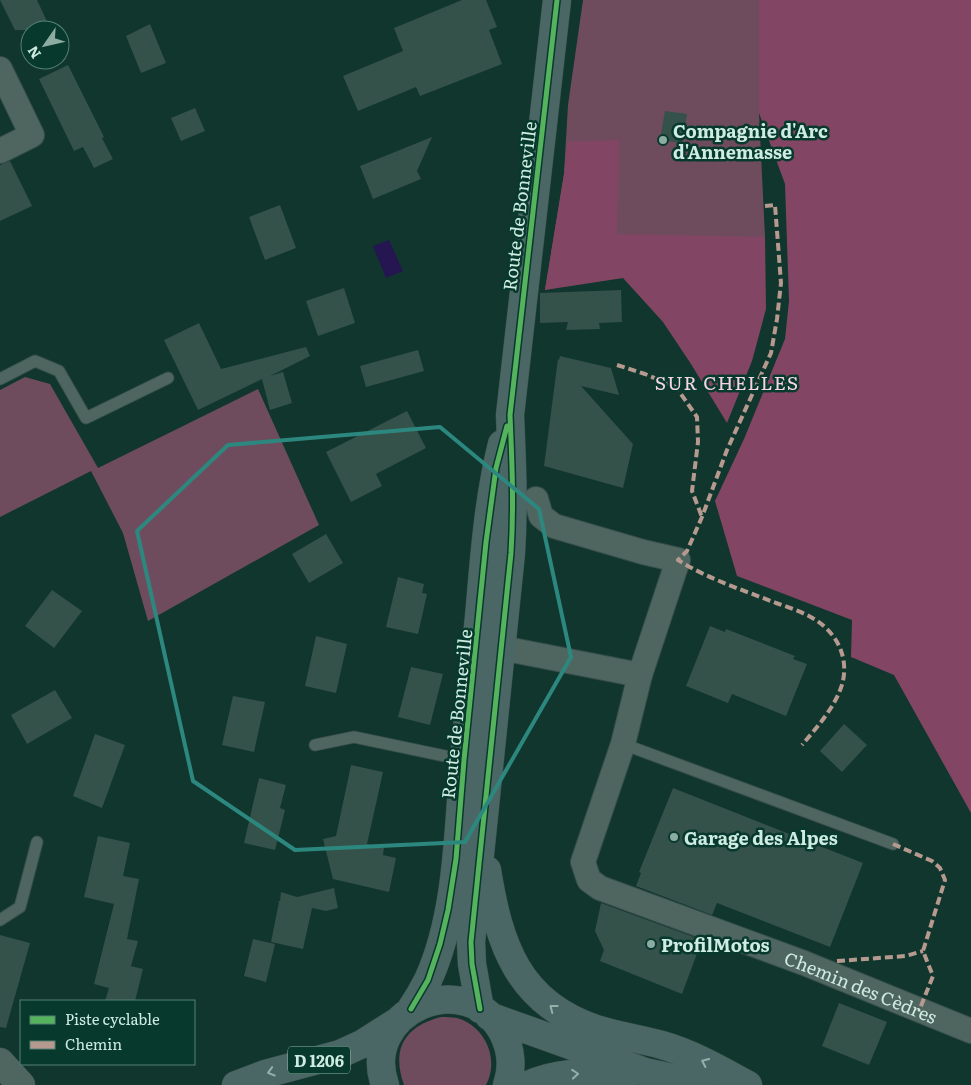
<svg xmlns="http://www.w3.org/2000/svg" width="971" height="1085" viewBox="0 0 971 1085" font-family="Literata,serif">
	<style>
		.green { fill: #6f4c5d }
		.forest { fill: #824664 }
		.water { fill: #251550 }
		.building { fill: #34514a }
		.lines { fill: none; stroke-linecap: round; stroke-linejoin: round }
		.service-casing { stroke: #374f49; stroke-width: 13 }
		.minor-casing { stroke: #374f49; stroke-width: 26 }
		.tertiary-casing { stroke: #374f49; stroke-width: 29 }
		.primary-casing { stroke: #374f49; stroke-width: 29 }
		.service { stroke: #4f6660; stroke-width: 11 }
		.minor { stroke: #4f6660; stroke-width: 24 }
		.tertiary { stroke: #4f6660; stroke-width: 28 }
		.primary { stroke: #4b6765; stroke-width: 28 }
		.quiet { stroke: #b69a8f; stroke-width: 4; stroke-dasharray: 8 4; stroke-linecap: butt }
		.cycleway-casing { stroke: #08392d; stroke-width: 8 }
		.cycleway { stroke: #56b35d; stroke-width: 5 }
		.oneway { stroke: #93b0a9 }
		.marked { fill: none; stroke: #2c887f; stroke-width: 4; stroke-linejoin: round }
		.poi-dot { fill: #8caca2; stroke: #08392d; stroke-width: 2 }
		.labels { text-anchor: middle; dominant-baseline: central; stroke-width: 5; stroke-linejoin: round; paint-order: stroke }
		.shield { fill: #08392d; stroke: #93b6ab; stroke-width: 1 }
		.shield-label { font-size: 16px; font-weight: bold; fill: #ceece1 }
		.poi-label { font-size: 18px; font-weight: bold; fill: #ceece1; stroke: #08392d; text-anchor: start }
		.street-label { font-size: 18px; fill: #ceece1; stroke: #08392d }
		.neighbourhood-label { font-size: 19px; letter-spacing: 1px; fill: #f6d5e3; stroke: #08392d }
	</style>
	<rect width="100%" height="100%" fill="#10362e"/>
	<path class="green" d="M583,0h176v113l6,124 -220,53 19,-116 4,-69z
		M25,377l25,7 48,84 160,-79 61,136 -171,96 -25,-88 -32,-62 -91,46v-127z
		M441,1017c5,0 11,0 16,1 28,8 43,41 29,67h-82c-13,-36 1,-59 37,-68z"/>
	<path class="forest" d="M759,0h212v813l-77,-138 -43,-18 1,-37 -115,-44 -22,-75 29,-62 41,-100 4,-38 -4,-117 -26,-71z
		M619,140l-2,94 148,3 1,72 -14,52 -25,62 -36,-59 -28,-42 -40,-44 -78,12 19,-116 3,-32z"/>
	<path class="water" d="M389,240l14,31 -17,7 -13,-32z"/>
	<path class="building" d="M0,0h37l14,30h-36z
		M462,0h24l11,27 -8,3 13,34 -82,32 -4,-9 -58,24 -15,-35 60,-25 -9,-23z
		M150,24l16,39 -25,10 -15,-37z
		M68,65l36,72 -2,1 11,21 -19,9 -11,-21 -9,4 -35,-72z
		M195,108l10,23 -24,10 -10,-23z
		M665,111l22,3 -5,29 -22,-3z
		M432,137l-15,34 4,8 -48,20 -13,-33z
		M10,161l22,45 -32,15v-56z
		M280,205l16,43 -31,12 -16,-43z
		M344,288l11,35 -37,13 -12,-35z
		M621,290l1,32 -23,1 1,6 -34,1 2,-8 -28,1v-30z
		M199,323l22,46 85,-22 4,9 -40,20 13,-4 9,31 -22,7 -8,-31 -64,31 -34,-70z
		M418,350l6,21 -58,16 -6,-21z
		M560,356l51,12 8,27 -38,-9 52,58 -10,44 -79,-22 14,-107 1,1z
		M407,411l19,37 -50,26 6,12 -31,16 -25,-50z
		M326,534l17,29 -34,20 -17,-29z
		M398,577l26,7 -2,9 5,1 -9,40 -32,-7z
		M52,590l30,21 -28,37 -29,-22z
		M710,626l15,6 1,-3 69,27 -2,3 14,5 -21,52 -54,-22 -4,9 -42,-17z
		M316,636l31,8 -11,49 -31,-7z
		M411,667l32,7 -13,51 -32,-8z
		M55,690l17,28 -45,26 -16,-29z
		M233,696l32,6 -11,50 -32,-7z
		M844,724l23,21 -25,27 -22,-21z
		M95,734l30,11 -23,63 -29,-12z
		M351,765l32,7 -16,72 17,4 -1,7 13,3 -7,34 -56,-13 -10,-40 13,-3z
		M259,778l27,7 -6,23 5,2 -10,40 -31,-7z
		M673,788l190,75 -33,84 -113,-44 -5,12 -76,-29 5,-13 -2,-1z
		M98,836l32,7 -7,33 16,3 -12,60 11,2 -7,25 12,3 -8,32h-30l4,-13 -15,-4 20,-80 -30,-7z
		M334,888l4,20 -12,3 -14,-3 -9,41 -32,-7 8,-40h-2l3,-1 1,-9 16,5z
		M601,903l101,37 -20,54 -82,-33 4,-11 -9,-19z
		M0,935l30,8 -24,85 -6,-1z
		M253,939l22,5 -9,38 -22,-6z
		M839,1003l48,19 -18,43 -47,-19z"/>
	<g class="lines">
		<defs>
			<path id="service" d="M0,379l35,-18 24,10 27,47 82,-40
				M623,744l270,100
				M315,745l39,-8 110,23
				M0,920l20,-13 17,-65"/>
			<g id="minor">
				<path d="M0,69l32,66 -32,16"/>
				<path id="s1" d="M536,499l5,17 13,10 89,26 35,8 -38,115 -17,69 -40,118 6,18 11,8 204,75 167,68"/>
				<path d="M502,648l138,27"/>
			</g>
			<path id="tertiary" d="M0,1062l21,23"/>
			<path id="primary" d="M487,870c12,75 31,133 109,159 22,7 45,10 66,16 31,9 59,25 86,40
				M411,1009c6,-9 12,-19 17,-29 30,-65 30,-150 36,-220 4,-48 10,-95 15,-143 5,-58 9,-117 23,-173
				M480,1009l-8,-45 -1,-22 40,-389c3,-47 1,-92 -1,-138l47,-415
				M489,1016l156,56 59,13
				M236,1085l29,-11 75,-20 22,-10 33,-21
				M385,1085c-26,-73 81,-121 118,-52 8,16 10,35 4,52
				M528,1085c32,-15 69,-12 103,-13"/>
		</defs>
		<use href="#service" class="service-casing"/>
		<use href="#minor" class="minor-casing"/>
		<use href="#tertiary" class="tertiary-casing"/>
		<use href="#primary" class="primary-casing"/>
		<use href="#service" class="service"/>
		<use href="#minor" class="minor"/>
		<use href="#tertiary" class="tertiary"/>
		<use href="#primary" class="primary"/>
		<path class="quiet" d="M765,206l10,-1 6,78 -4,36 -6,34 -44,97 -25,67 -15,34 -9,9c30,19 65,30 98,43 17,6 37,12 51,26 14,14 20,32 16,52 -6,24 -25,45 -41,64
			M617,365l28,9 31,13 21,30 1,25 -6,49 10,26
			M893,844l39,17 8,7 5,12 -22,71 10,25 -14,35
			M837,961l69,-5 17,-5"/>
		<defs>
			<path id="cycleway" d="M411,1009l17,-29 12,-36 8,-34 8,-51 8,-99 22,-218 10,-74 11,-42
				M480,1009l-8,-45 -1,-22 40,-389c3,-47 1,-92 -1,-138l47,-415"/>
		</defs>
		<use href="#cycleway" class="cycleway-casing"/>
		<use href="#cycleway" class="cycleway"/>
	</g>
	<defs><path id="oneway-chevron" d="M-2-3.5L2.5 0L-2 3.5" fill="none" stroke-width="1.6" stroke-linecap="round" stroke-linejoin="round" transform="scale(1.25)"/></defs>
	<g class="oneway">
		<use href="#oneway-chevron" transform="translate(553 1008) rotate(-142)"/>
		<use href="#oneway-chevron" transform="translate(705 1062) rotate(-155)"/>
		<use href="#oneway-chevron" transform="translate(271 1072) rotate(163)"/>
		<use href="#oneway-chevron" transform="translate(575 1074) rotate(-5)"/>
	</g>
	<path class="marked" d="M440,427l99,82 32,148 -106,185 -170,8 -102,-69 -56,-250 91,-86z"/>
	<g class="poi-dot">
		<circle cx="663" cy="140" r="5"/>
		<circle cx="674" cy="837" r="5"/>
		<circle cx="651" cy="944" r="5"/>
	</g>
	<g class="labels">
		<rect class="shield" x="288" y="1046.5" width="62" height="27" rx="4"/>
		<g class="shield-label">
			<text x="319" y="1060">D 1206</text>
		</g>
		<g class="poi-label">
			<text x="673" y="130">Compagnie d'Arc<tspan x="673" dy="21">d'Annemasse</tspan></text>
			<text x="684" y="837">Garage des Alpes</text>
			<text x="661" y="944">ProfilMotos</text>
		</g>
		<g class="street-label">
			<text transform="translate(519 206) rotate(-83)">Route de Bonneville</text>
			<text transform="translate(456 714) rotate(-84)">Route de Bonneville</text>
			<text stroke="none"><textPath href="#s1" startOffset="791">Chemin des Cèdres</textPath></text>
		</g>
		<g class="neighbourhood-label">
			<text x="727" y="382">SUR CHELLES</text>
		</g>
	</g>
	<rect x="20" y="1000" width="175" height="65" fill="#08392d" stroke="#578175"/>
	<rect x="30" y="1016" width="25" height="8" fill="#56b35d" stroke="#578175"/>
	<text x="65" y="1025" font-size="15" fill="#ceece1">Piste cyclable</text>
	<rect x="30" y="1041" width="25" height="8" fill="#b69a8f" stroke="#578175"/>
	<text x="65" y="1050" font-size="15" fill="#ceece1">Chemin</text>
	<g transform="translate(45 45) rotate(236)"><circle r="24" fill="#08392d" stroke="#578175"/>
	<path d="M0-4L9 19L0 12L-9 19Z" fill="#8caca2"/>
	<text y="-8" font-size="14" font-weight="bold" text-anchor="middle" fill="#ceece1">N</text>
	</g>
</svg>
